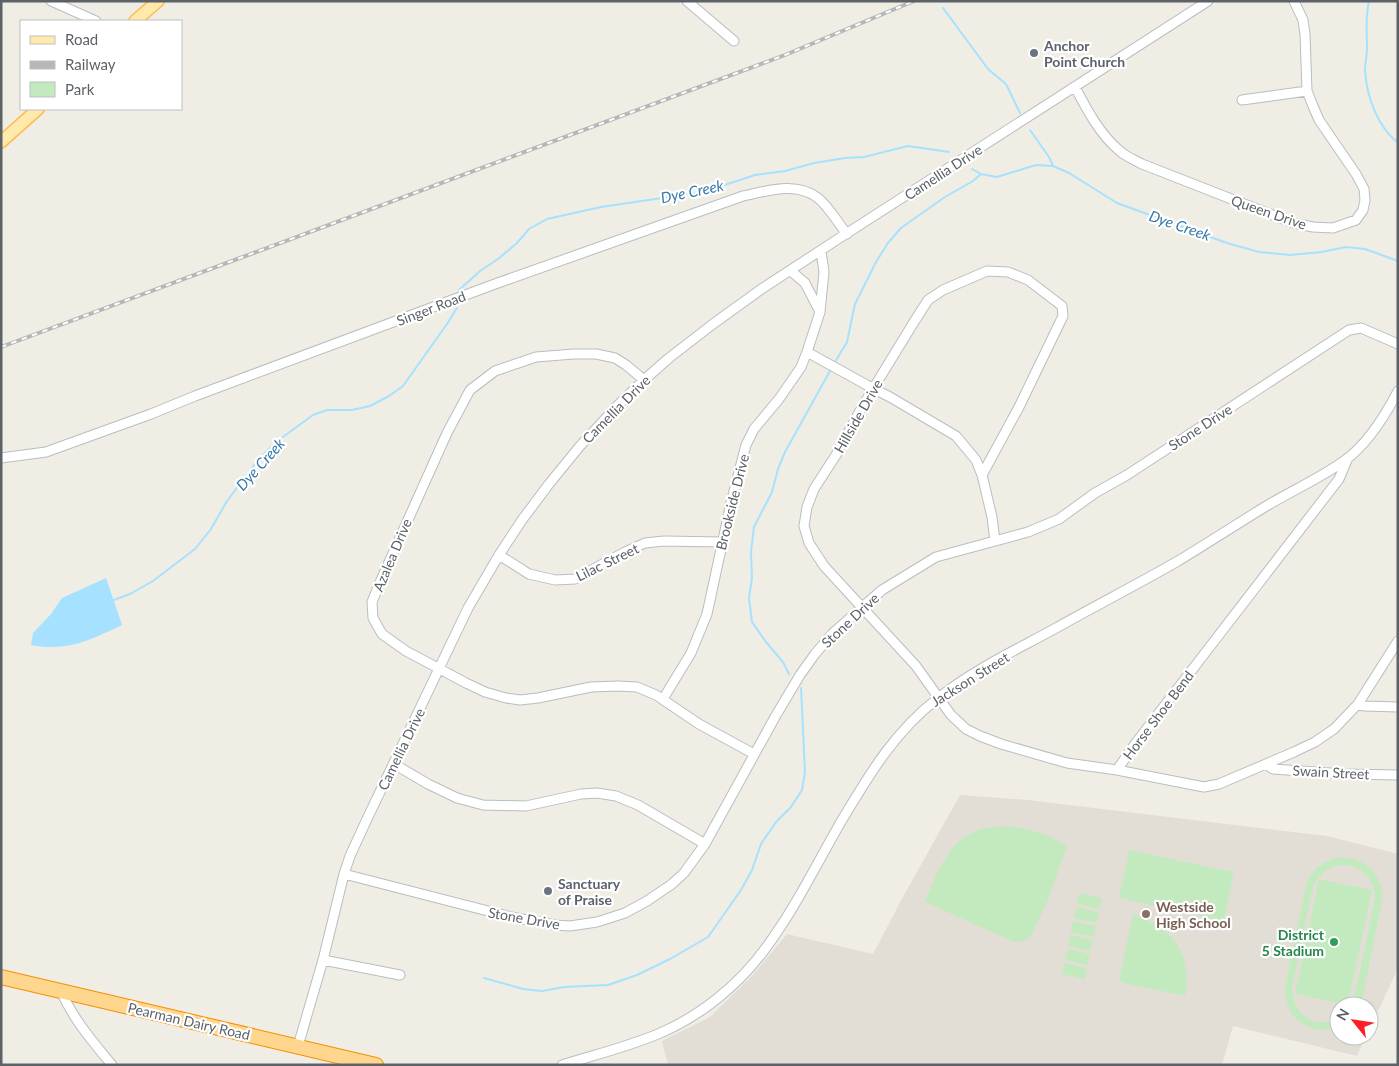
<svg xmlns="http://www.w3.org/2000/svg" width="1399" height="1066" viewBox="0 0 1399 1066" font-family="Lato,sans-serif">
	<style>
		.education { fill: #e3ded5 }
		.green { fill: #c3eabe }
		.water { fill: #a6e2ff }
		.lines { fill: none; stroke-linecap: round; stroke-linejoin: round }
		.stream { stroke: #a6e2ff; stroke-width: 2 }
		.minor-casing { stroke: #b9bdc2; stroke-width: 11 }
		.major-casing { stroke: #ffbb4f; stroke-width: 14 }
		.highway-casing { stroke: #f58e00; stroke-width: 16 }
		.minor { stroke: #fff; stroke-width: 9 }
		.major { stroke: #ffe9ab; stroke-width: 11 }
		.highway { stroke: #ffd68d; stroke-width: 14 }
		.rail-casing { stroke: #b6b7b8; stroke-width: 4 }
		.rail { stroke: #fff; stroke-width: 2; stroke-dasharray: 5.5; stroke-linecap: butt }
		.worship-dot { fill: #6b7280; stroke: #fff; stroke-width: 2 }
		.education-dot { fill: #8d6e63; stroke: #fff; stroke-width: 2 }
		.leisure-dot { fill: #2e9e5b; stroke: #fff; stroke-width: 2 }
		.labels { text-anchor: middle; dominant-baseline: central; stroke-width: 4.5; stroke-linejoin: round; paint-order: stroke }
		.worship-label { font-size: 14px; font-weight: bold; fill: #5b616d; stroke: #fff; text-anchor: start }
		.street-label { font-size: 14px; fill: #5c6267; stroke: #fff }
		.education-label { font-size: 14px; font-weight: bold; fill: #785e54; stroke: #fff; text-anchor: start }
		.leisure-label { font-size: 14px; font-weight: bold; fill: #27864d; stroke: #fff; text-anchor: end }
		.water-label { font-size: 15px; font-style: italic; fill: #3379aa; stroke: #fff }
	</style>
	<rect width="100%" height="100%" fill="#f0ede4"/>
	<path class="education" d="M960,795l68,5 299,36 71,18 -1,116 -28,61v-25h-30v30h27l-9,20 -124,-30 -11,39h-554l-6,-24 48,-24 42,-41 35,-42 86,20 31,-59z"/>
	<path class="green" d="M1006,826l25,4 19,6 17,10 -19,54 -17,36 -9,6h-8l-89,-40c12,-30 25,-67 61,-74 6,-1 13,-1 20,-2z
		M1129,850l105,22 -10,49 -105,-23z
		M1339,857c27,1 40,13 44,39l-21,105 -3,5h-8l3,-7 21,-101c-1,-37 -47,-46 -62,-11l-21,101c1,26 23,43 47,30v8c-18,10 -43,0 -51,-19 -2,-6 -3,-13 -3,-20l21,-102c6,-16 16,-24 33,-28z
		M1319,879l53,11 -24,115 -53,-11z
		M1079,893l23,5 -2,11 -23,-5z
		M1076,907l23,5 -2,11 -23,-5z
		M1133,914c40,14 60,39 52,82l-62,-13 -4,-3z
		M1073,921l23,5 -2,11 -23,-5z
		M1070,935l23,5 -3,11 -22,-5z
		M1068,949l22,5 -2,11 -23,-5z
		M1064,963l23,5 -2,11 -23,-5z"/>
	<path class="water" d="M106,578l16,47c-32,15 -54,27 -91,20l2,-12 18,-19 11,-16z"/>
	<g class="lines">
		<path class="stream" d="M1369,1c-4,16 -2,30 -2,47 0,7 -2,15 -2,23 2,26 12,55 33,72
			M943,8l45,61 18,15 14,29
			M1030,130l19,27 4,9
			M972,169l9,5 16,3 39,-12 17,1 16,7 48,30 110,40 32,9 31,3 32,-3 24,-5 19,2 33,12
			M459,290l21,-19 18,-12 19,-16 12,-14 18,-10 54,-12 102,-15 52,-17 30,-4 29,-8 31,-5 19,-1 44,-11 41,6
			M835,362l12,-20 8,-38 21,-42 12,-19 13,-15 44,-31 28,-16 8,-7
			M114,600l16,-6 23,-13 42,-32 16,-20 16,-28 31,-41 18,-18 37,-27 14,-5h25l18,-4 19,-10 14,-10 44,-62 10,-16
			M789,674l-6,-12 -17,-20 -14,-20 -3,-24 3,-20 -1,-26 3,-25 18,-35 6,-23 7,-17 45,-81
			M484,978l39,11 19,2 22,-4 44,-2 29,-10 33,-16 38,-22 33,-47 11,-20 9,-26 15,-22 15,-15 11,-17 3,-18 -4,-84"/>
		<defs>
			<path id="minor" d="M51,1l45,20
				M687,1l47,40
				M1075,87c12,23 25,48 46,65 6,5 14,8 21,12l151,59 20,4 20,1 23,-8 7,-10 2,-10 -1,-11 -8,-15 -37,-54 -6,-14 -6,-15 -2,-57 -2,-14 -9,-19
				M1242,100l65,-9
				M820,312l4,-40 -3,-21
				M807,352l67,37 16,8 66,39 20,24 6,15
				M644,380l-18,-15 -11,-7 -19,-4h-22l-38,3 -41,14 -25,19 -23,43 -66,147 -9,22 1,16 9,16 24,17 60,32 19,9 21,6 14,2 18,-2 53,-11 27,-1 19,1 19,8 43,29 55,30
				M1,458l45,-6 105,-38 44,-18 300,-112 248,-88c24,-5 53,-15 75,2 11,9 20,25 29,36
				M1347,460l-8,19 -204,265 -18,26 87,17 15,-3 75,-32 21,-10 19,-13 24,-25 40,-63
				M995,541l-3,-24 -10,-42 37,-68 44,-91 -1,-10 -34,-26 -20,-8 -21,-1 -44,19 -15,10 -14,22 -49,80 -29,53 -22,34 -7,18 -3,19 5,17 15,23 92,100 35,49 15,14 14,7 21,8 66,19 50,7
				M499,555l30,19 26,6 20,-1 50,-27 20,-9 19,-2 58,1
				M663,699l28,-46 16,-39 24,-111 15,-58 8,-16 25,-30 22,-32 6,-15 13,-40 -15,-29 -14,-12
				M1358,704l6,2 34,1
				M394,764l34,20 29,14 26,7 43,1 55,-12 16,-1 19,3 22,9 67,39
				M1266,764l7,5 71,5 54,1
				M344,874l167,43 44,8 15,1 27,-4 28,-9 22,-12 25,-17 12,-11 21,-29 70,-127 25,-42 15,-21 17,-20 50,-44 54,-33 92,-25 31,-13 36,-26 32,-18 222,-145 12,-2 37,16
				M323,960l77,15
				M61,991c12,28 32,51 51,74
				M298,1046l25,-86 21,-86 6,-18 17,-37 101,-211 31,-53 23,-35 27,-36 31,-38 39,-42 25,-24 25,-22 44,-34 50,-36 75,-49 370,-238
				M562,1065c32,-10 65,-18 96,-31 41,-17 81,-49 107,-85 30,-40 52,-86 77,-129 27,-45 53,-89 95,-121 36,-29 79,-49 119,-71 41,-23 82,-44 122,-67 28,-17 56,-35 85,-53 26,-16 56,-29 81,-47 24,-17 41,-45 54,-70"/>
			<path id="major" d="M135,21l23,-20
				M1,142l37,-33"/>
			<path id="highway" d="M1,977l375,88"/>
		</defs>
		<use href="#minor" class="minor-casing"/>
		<use href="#major" class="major-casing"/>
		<use href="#highway" class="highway-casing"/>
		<use href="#minor" class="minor"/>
		<use href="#major" class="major"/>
		<use href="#highway" class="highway"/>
		<defs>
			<path id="rail" d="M1,347l784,-292 129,-54"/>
		</defs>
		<use href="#rail" class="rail-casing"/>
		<use href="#rail" class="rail"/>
	</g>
	<g class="worship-dot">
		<circle cx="1034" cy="53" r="5"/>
		<circle cx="548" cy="891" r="5"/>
	</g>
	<circle class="education-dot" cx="1146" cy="914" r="5"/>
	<circle class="leisure-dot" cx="1334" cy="942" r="5"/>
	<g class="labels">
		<g class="worship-label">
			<text x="1044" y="45">Anchor<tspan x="1044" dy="16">Point Church</tspan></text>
			<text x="558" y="883">Sanctuary<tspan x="558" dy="16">of Praise</tspan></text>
		</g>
		<g class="street-label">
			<text transform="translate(943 172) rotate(-33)">Camellia Drive</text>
			<text transform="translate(1269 212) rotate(19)">Queen Drive</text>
			<text transform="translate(431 308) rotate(-21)">Singer Road</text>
			<text transform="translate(616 409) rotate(-45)">Camellia Drive</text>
			<text transform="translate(858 416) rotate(-60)">Hillside Drive</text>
			<text transform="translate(1200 427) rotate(-33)">Stone Drive</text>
			<text transform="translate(732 502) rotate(-76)">Brookside Drive</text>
			<text transform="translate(392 555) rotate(-67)">Azalea Drive</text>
			<text transform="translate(607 562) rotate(-26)">Lilac Street</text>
			<text transform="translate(850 620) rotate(-43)">Stone Drive</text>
			<text transform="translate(970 679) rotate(-32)">Jackson Street</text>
			<text transform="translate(1158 715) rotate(-53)">Horse Shoe Bend</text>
			<text transform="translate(401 749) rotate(-64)">Camellia Drive</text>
			<text transform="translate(1331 772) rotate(3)">Swain Street</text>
			<text transform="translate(524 918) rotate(10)">Stone Drive</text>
			<text transform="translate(189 1021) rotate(13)">Pearman Dairy Road</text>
		</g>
		<g class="education-label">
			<text x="1156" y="906">Westside<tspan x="1156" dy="16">High School</tspan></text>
		</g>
		<g class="leisure-label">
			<text x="1324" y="934">District<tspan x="1324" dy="16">5 Stadium</tspan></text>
		</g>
		<g class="water-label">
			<text transform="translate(692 191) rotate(-12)">Dye Creek</text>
			<text transform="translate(1180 225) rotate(19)">Dye Creek</text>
			<text transform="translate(260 464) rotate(-48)">Dye Creek</text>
		</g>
	</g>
	<rect width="1399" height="1066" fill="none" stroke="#5c6267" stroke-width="5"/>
	<rect x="20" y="20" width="162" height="90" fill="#ffffff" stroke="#bec0c2"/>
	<rect x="30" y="36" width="25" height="8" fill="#ffe9ab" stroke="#bec0c2"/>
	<text x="65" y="45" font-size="15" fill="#5c6267">Road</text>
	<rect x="30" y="61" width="25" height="8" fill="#b6b7b8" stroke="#bec0c2"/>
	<text x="65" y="70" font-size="15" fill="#5c6267">Railway</text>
	<rect x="30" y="82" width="25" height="15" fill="#c3eabe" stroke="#bec0c2"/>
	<text x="65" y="95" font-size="15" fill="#5c6267">Park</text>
	<g transform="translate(1354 1021) rotate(300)"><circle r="24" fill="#ffffff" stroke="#bec0c2"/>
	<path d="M0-4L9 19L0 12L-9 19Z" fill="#fc1f25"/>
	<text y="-8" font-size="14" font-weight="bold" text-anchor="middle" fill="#5c6267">N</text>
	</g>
</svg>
